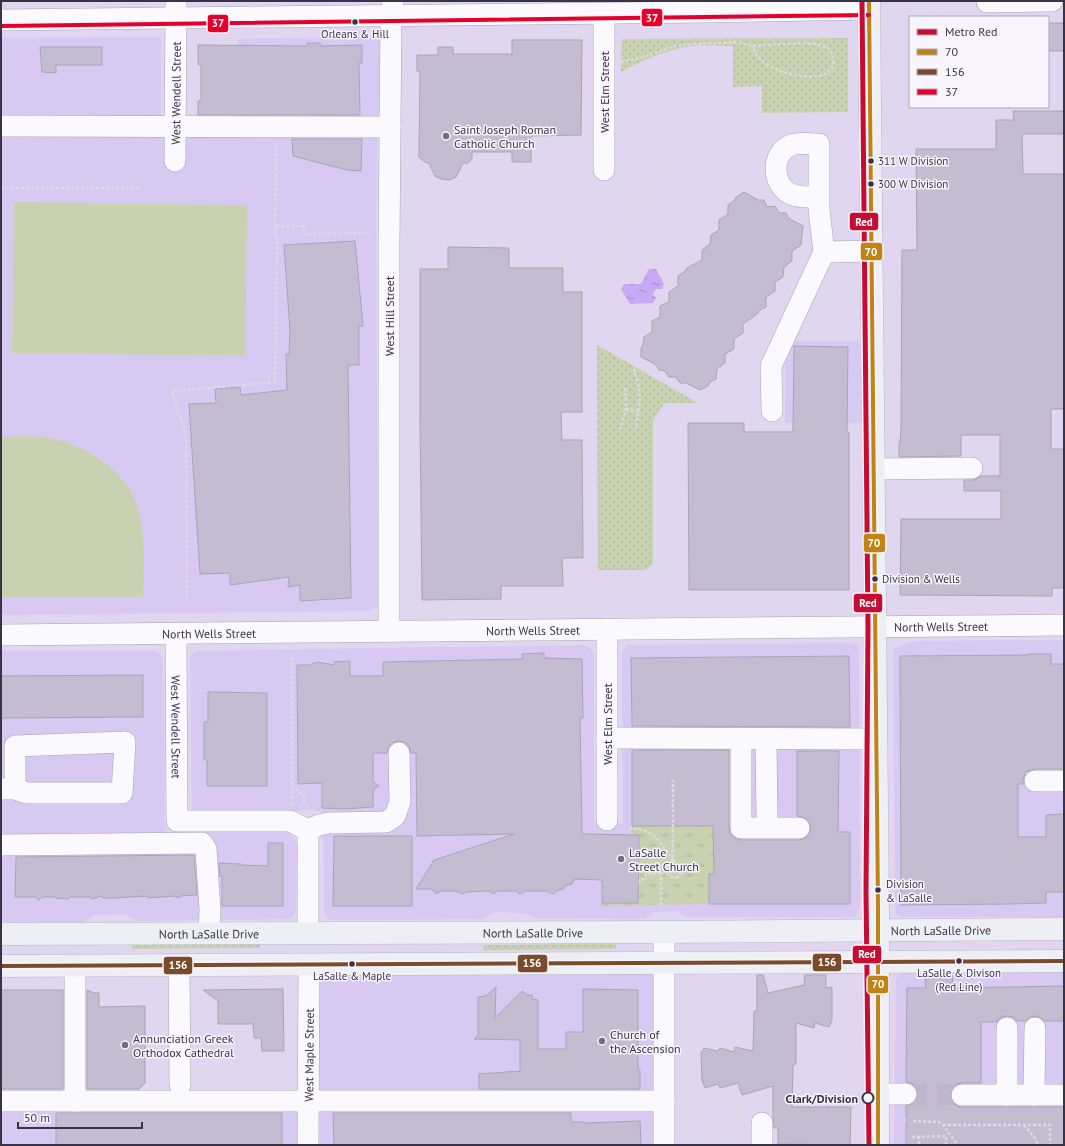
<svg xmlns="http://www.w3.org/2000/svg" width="1065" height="1146" viewBox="0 0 1065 1146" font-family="'PT Sans',sans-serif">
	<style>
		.built { fill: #d8c9f2 }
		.grass { fill: url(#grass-tufts) }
		.park { fill: url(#park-dots) }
		.pitch { fill: #c9d2b0 }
		.water { fill: url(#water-ripples) }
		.building { fill: #c4bdd1; stroke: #aba3b7 }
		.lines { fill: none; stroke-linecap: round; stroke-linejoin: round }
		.minor-tunnel { stroke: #bfb5ce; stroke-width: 21; stroke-dasharray: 21 10; stroke-linecap: butt }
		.minor-casing { stroke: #a9a1b5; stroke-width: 22 }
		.major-casing { stroke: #b5b5c6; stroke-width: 23 }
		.path { stroke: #dddbe2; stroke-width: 2.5; stroke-dasharray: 3 2; stroke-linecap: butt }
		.minor { stroke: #faf9fd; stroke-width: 21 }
		.major { stroke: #eeeff4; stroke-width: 22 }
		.bus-1-casing { stroke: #f8f4fe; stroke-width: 7 }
		.bus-2-casing { stroke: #f8f4fe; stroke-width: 7 }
		.bus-3-casing { stroke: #f8f4fe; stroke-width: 7 }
		.bus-1 { stroke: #be8415; stroke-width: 4 }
		.bus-2 { stroke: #7a4b2a; stroke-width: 4 }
		.bus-3 { stroke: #e4002b; stroke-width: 4 }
		.metro-1-casing { stroke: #f8f4fe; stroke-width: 8 }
		.metro-1 { stroke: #c60c30; stroke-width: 5 }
		.bus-dot { fill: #3a3345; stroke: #f8f4fe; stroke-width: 1.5 }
		.poi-dot { fill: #746c81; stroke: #f8f4fe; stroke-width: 1.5 }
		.stop-dot { fill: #f8f4fe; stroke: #3a3345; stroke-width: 2 }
		.labels { text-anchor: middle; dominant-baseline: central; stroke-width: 3; stroke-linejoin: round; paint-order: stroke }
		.bus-label { font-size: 11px; fill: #3a3345; stroke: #f8f4fe; text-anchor: start }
		.street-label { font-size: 12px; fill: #3a3345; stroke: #f8f4fe }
		.poi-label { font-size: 12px; fill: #3a3345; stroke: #f8f4fe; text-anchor: start }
		.stop-label { font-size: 12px; font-weight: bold; fill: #3a3345; stroke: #f8f4fe; text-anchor: end }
		.line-badge { stroke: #f8f4fe; stroke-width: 1.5 }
		.badge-label { font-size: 11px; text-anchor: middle; font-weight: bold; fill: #fff }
	</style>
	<defs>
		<pattern id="grass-tufts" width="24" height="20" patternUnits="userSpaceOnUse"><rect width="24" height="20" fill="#c9d2b0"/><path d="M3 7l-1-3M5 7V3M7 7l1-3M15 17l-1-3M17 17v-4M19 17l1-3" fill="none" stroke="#adb599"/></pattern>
		<pattern id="park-dots" width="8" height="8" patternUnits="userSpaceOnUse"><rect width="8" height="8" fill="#c9d2b0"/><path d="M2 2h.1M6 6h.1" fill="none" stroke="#adb599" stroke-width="1.8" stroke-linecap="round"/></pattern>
		<pattern id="water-ripples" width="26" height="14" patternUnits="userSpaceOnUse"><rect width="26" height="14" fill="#c8a9f5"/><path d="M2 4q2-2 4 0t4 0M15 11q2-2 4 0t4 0" fill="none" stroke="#a38ac8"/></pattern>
	</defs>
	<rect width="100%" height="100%" fill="#e0d6f0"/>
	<path class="built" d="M161,37v93h77v-91l142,-2 -4,174 2,390v5l-9,5 -368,4v-577z
		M786,341h76v82h-77z
		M1064,640v277h-163l-5,-4 -1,-7 -2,-255 2,-3 14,-6 13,-1z
		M850,643l8,2 1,2 1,257 -2,7 -4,6h-169l-7,-6 -24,1 -9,7 -110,-1 -11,-5 -29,-1 -13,7 -151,1 -6,-3 -1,-7 -1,-97 -8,-3 -8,-1 -9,2 -5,5 -4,9 1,8 7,11 -1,66 -2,6 -3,2 -3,1 -150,2 -13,-7 -30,1 -12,8 -82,-2v-270h154l5,2 3,6 2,173 27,-1 -2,-172 2,-6 4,-2 388,-6 6,3 4,6v171l29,-1 -1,-172 3,-5 4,-2z
		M654,971v174h-334l-1,-173z
		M1064,972v173h-170l2,-167 5,-5z
		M297,1104v41h-296v-40z"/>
	<path class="grass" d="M734,825l-1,10h-20l1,39 -5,1v29l-107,2v-3h36l1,-68h-8l1,-9z"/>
	<path class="park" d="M848,38v74l-86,1v-27l-29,1v-41c-13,0 -27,-1 -41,0 -24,3 -49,14 -71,26l1,-33z
		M597,345l101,58h-34l-11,18v143l-7,6h-48z
		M260,943v5l-128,1v-5z
		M616,944v5l-133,1v-5z"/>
	<path class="pitch" d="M14,202l233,3 -2,151 -233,-3z
		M28,436c8,1 17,0 24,2 37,9 75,33 86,70 8,28 6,60 5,89h-142v-160z"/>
	<path class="water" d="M649,269h7l8,15 -2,5h-6l-3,5 3,4 -3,5 -23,1 -9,-15 3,-5h17z"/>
	<path class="building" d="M1048,23h16v28h-16z
		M512,40h70l-1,95 -50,1v26h-19v-10h-40v7l-4,4h-5l-7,14 -7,3 -8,-1 -6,-3 -6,-13h-3l-7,-6 1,-86h-3v-16h21v-8h15v7h59z
		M307,43h13v3l42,-1v18h-3l1,52h-162v-13l3,-3v-33l-3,-2v-19l109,1z
		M40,47h62v18h-46v8l-14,-1z
		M1013,111h51v23h-42l1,40h41v235h-13v40h13v139h-12v8l-152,-1 1,-76h100v-28h-37v-11h9l5,-2 3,-2h19v-41h-39v21l-62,1v-15h1l1,-15 1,-177h15l-1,-101h80v-29h18z
		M292,139h70l-1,32 -14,-1 -54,-14z
		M744,192l14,8h6l3,7 8,-1 4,7h7l2,5 15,8 -2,19 -9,6v10l-8,6 -1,10 -8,5v9l-9,6v10l-6,3 -3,4 -14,10v9l-9,6v10l-9,5v9l-8,6 -1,10 -6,3 -2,4 -8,4 -14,-7h-6l-4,-6h-7l-4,-6 -6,-1 -4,-6 -14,-7v-9l2,-3 1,-8 8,-5v-11l8,-4v-11l9,-4v-10l9,-6v-10l6,-4 3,-4 15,-8v-10l8,-6 1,-9 8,-5v-10l9,-6v-9l6,-4 2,-4z
		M355,241l8,85h-4v39h-11l3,233 -51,3v-16l-12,2 1,-10 -59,8v-12l-30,1 -11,-170 27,-1 -1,-14 25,-2 1,8 46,-5 -1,-36h3l1,-23 -6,-86z
		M448,247l61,1v20h54v24h19v120h-21l1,28h20l1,118h-21l1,28h-62v13l-79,1 -2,-180v-151h28z
		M794,346l54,1 -1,85h2v158h-160l-1,-167h56v9h49z
		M544,653v5l38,1 1,59h-3l2,116 57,1 -1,68h-36v-23l-28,-1 -2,5 -8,2v3l-6,1 -5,4 -6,-3h-22l-5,3 -4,-3h-19l-3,3 -5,-3 -23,1 -4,2 -6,-3h-15l-5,3 -4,-5h-16l18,-29 80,-26 -97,2 -1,-83h-5l-2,-7 -5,-4 -6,-1 -6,2 -4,5 -1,5h-14v29l6,4 -6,4v17l-28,2 -23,-1v-25l-24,1 -1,-119h12l8,-3 17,3v-3l16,-1v15h33v-14l140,-3 -1,-5z
		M1028,654h23v10h13v105h-29l-10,3 -2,9 1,3h-6v53h28v-22l18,-1v78h-18v11l-36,1 -109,1 -1,-249 128,-1z
		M849,656l1,71 -218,-1 -1,-68z
		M143,675v42l-142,1v-42z
		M208,692l59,1v93h-60v-26h-3v-38h4z
		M632,750h97v78l1,6 5,4 6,2h58l6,-2 5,-4 1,-6 -1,-6 -5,-4 -8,-2v-65h42l-1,81h12v72h-141v-30h5l-1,-48h-81z
		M334,836h78v70h-79z
		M268,843h15v63h-61v-31l-2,2 -1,-14 22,1v1l27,1z
		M194,855l3,40 -16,1 -2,2 -4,-2 -27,2 -2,-2 -32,2h-11l-3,-2 -7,3 -3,-2h-20l-2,2 -12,-1 -2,-1h-12l-3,3 -4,-3h-20l1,-40z
		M757,975h6l5,18 36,-8 1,-10h21v13l6,-1v33l-3,7 -14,-4 -1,5 -18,-5v41l-3,1 -1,42h59l-1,38 -72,-1v-16h-4l-1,-11v-31l-31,9 -4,-12 -18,5 -2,-4 -13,4 -3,-8 -1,-28 2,-1 1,-3 14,3 2,-3 14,4 1,-5 18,4 1,-40h3z
		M925,975h27l2,13 110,-2v35h-20l-3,-3 -6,-2 -5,1 -5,4h-8l-4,-4 -6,-1 -6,1 -4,5h-16v61h-19l-6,1 -4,5 -2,6 2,6 4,5 6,1h102v38h-158v-39l6,-2 5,-4 1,-6 -2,-6 -4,-5 -6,-1 1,-94h19z
		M496,987l-1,31 27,-27 5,4h5v4l6,1v49h28v-17h17v-43l55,1v80h2v19h-161v-15l41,-3v-31l-46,-1 4,-4v-38l8,-1z
		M283,989l1,62h-22l-1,-13h-7l-1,-14h-35v-23l-15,-11z
		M1,990h62v99h-62z
		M87,990l7,3h5v14l46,-1v77l-6,6h-52z
		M56,1113h226v32h-226z
		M333,1113h238v9h14v1l55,-2 1,24h-307z"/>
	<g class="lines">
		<path class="minor-tunnel" d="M906,1094l56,1"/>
		<defs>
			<g id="minor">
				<path d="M987,1v1l65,-1"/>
				<path d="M604,14v156"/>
				<path d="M1,20l704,-8 164,-3"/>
				<path d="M1,126l389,1"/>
				<path id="s1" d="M175,161l1,-160"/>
				<path d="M819,197c-9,0 -20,1 -28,-3 -19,-9 -21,-40 0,-49 7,-3 20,-1 28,-1v66l5,42 48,-1"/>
				<path d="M772,411l-1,-45 53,-114"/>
				<path d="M874,469l98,-1"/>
				<path d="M389,631v-387l2,-228 2,-15"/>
				<path id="s2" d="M176,633l1,188h113l18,9"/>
				<path id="s3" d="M1,635l1063,-10"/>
				<path d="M607,738l269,1"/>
				<path d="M741,739v89h58"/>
				<path d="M766,739l1,78"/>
				<path d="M1035,781h29"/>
				<path d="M1,789h14l12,4h95l3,-51 -110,4v43"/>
				<path d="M607,820v-191"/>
				<path d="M308,830l11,-5 10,-2 57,-1 9,-6 5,-14 -1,-49"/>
				<path d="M1,845l201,-2 4,6 4,61 -1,23"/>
				<path d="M664,932v213"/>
				<path d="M308,933v-103"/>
				<path d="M179,965l1,120"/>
				<path d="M878,1094h28"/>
				<path d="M962,1095h102"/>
				<path d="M1007,1095v-67"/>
				<path d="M1034,1095l1,-67"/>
				<path d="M1,1101h663"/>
				<path d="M75,1101v-135"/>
				<path id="s4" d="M308,1145l1,-180"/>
				<path d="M762,1145v-22"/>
			</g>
			<g id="major">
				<path d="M869,1l9,906v238"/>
				<path id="s5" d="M1,934l663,-2 400,-3"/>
				<path d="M1,966l1063,-5"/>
			</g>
		</defs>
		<use href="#minor" class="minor-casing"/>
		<use href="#major" class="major-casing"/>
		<path class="path" d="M896,14l78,-1
			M621,62l19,-4 35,-12 17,-2 46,-2 14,4 51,-3 14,1 11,4 5,8c0,2 1,7 0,9 -8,22 -55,8 -68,-2 -6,-4 -10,-11 -13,-17
			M1064,145h-36l1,23 35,-1
			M1,188h138
			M723,191l7,12
			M716,194l42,-22
			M275,226l1,-81
			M564,247l1,37 28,-1
			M509,248l18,-1
			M593,281l20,-34 47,-84
			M634,369c9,26 5,35 2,60
			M626,409l14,2
			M620,430l6,-21 -1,-23
			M187,598l-1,-162 -14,-45 103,-9 2,-137 -2,-19h29v8l66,-1
			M292,785l12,11v9
			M292,804v-147
			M629,828c5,1 11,1 16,3 13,5 20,18 28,29v-80
			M639,883l2,-4h3l2,-5 15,-2 12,-12c6,5 12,12 3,18l-7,-2 -2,-4h-6v36
			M843,987v-3
			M702,1104c-2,-5 -4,-11 -4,-16 -1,-9 -3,-43 4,-49 9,-8 24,-11 35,-14l8,24
			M688,1108l50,-16v53
			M851,1118h3
			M903,1120h3
			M913,1121l26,1 4,3 15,20
			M943,1125h107v20
			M1024,1125l11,13 3,7
			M919,1136v9
			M912,1137l34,-1v9
			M709,1145v-11l29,-12"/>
		<use href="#minor" class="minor"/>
		<use href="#major" class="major"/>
		<defs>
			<path id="bus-1" d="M869,1l9,906v238"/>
			<path id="bus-2" d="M1,966l1063,-5"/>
			<path id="bus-3" d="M1,26l868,-11"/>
		</defs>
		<use href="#bus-1" class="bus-1-casing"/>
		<use href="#bus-2" class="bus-2-casing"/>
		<use href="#bus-3" class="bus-3-casing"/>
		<use href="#bus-1" class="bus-1"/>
		<use href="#bus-2" class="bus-2"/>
		<use href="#bus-3" class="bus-3"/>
		<defs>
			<path id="metro-1" d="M862,1l6,626 -2,264 3,254"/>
		</defs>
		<use href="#metro-1" class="metro-1-casing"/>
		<use href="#metro-1" class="metro-1"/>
	</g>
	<g class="bus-dot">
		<circle cx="355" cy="22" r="3.5"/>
		<circle cx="871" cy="161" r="3.5"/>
		<circle cx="871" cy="184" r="3.5"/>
		<circle cx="875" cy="579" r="3.5"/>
		<circle cx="878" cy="890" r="3.5"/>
		<circle cx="959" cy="961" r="3.5"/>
		<circle cx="352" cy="964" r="3.5"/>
	</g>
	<g class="poi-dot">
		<circle cx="446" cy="136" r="4"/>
		<circle cx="621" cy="859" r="4"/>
		<circle cx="602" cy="1041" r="4"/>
		<circle cx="125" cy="1045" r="4"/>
	</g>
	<circle class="stop-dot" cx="868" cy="1098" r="5.5"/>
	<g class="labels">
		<g class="bus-label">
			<text x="355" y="34" text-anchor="middle">Orleans &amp; Hill</text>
			<text x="878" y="161">311 W Division</text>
			<text x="878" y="184">300 W Division</text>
			<text x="882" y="579">Division &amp; Wells</text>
			<text x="886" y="884">Division<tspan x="886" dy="14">&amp; LaSalle</tspan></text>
			<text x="959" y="973" text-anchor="middle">LaSalle &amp; Divison<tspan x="959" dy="14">(Red Line)</tspan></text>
			<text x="352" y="976" text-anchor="middle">LaSalle &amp; Maple</text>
		</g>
		<g class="street-label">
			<text transform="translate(604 92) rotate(-90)">West Elm Street</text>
			<text stroke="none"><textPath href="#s1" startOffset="68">West Wendell Street</textPath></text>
			<text transform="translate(389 316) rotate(-90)">West Hill Street</text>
			<text stroke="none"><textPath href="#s3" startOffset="940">North Wells Street</textPath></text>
			<text stroke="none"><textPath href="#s3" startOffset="532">North Wells Street</textPath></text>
			<text stroke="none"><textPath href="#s3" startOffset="208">North Wells Street</textPath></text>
			<text transform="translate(607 724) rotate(-90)">West Elm Street</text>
			<text stroke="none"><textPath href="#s2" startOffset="94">West Wendell Street</textPath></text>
			<text stroke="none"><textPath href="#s5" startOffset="940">North LaSalle Drive</textPath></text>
			<text stroke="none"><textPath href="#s5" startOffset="532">North LaSalle Drive</textPath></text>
			<text stroke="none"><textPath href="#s5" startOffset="208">North LaSalle Drive</textPath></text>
			<text stroke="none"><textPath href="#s4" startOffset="90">West Maple Street</textPath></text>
		</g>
		<g class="poi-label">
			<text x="454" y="129">Saint Joseph Roman<tspan x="454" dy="14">Catholic Church</tspan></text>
			<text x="629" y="852">LaSalle<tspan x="629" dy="14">Street Church</tspan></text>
			<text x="610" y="1034">Church of<tspan x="610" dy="14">the Ascension</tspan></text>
			<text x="133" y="1038">Annunciation Greek<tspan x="133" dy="14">Orthodox Cathedral</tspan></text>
		</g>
		<g class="stop-label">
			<text x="858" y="1098">Clark/Division</text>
		</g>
	</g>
	<g class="line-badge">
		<rect x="641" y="8" width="22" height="19" rx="4" fill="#e4002b"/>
		<rect x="207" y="14" width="22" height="19" rx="4" fill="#e4002b"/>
		<rect x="849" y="212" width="30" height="19" rx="4" fill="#c60c30"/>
		<rect x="860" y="242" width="23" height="19" rx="4" fill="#be8415"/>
		<rect x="863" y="533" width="23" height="20" rx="4" fill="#be8415"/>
		<rect x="853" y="593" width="30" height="20" rx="4" fill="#c60c30"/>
		<rect x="852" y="945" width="30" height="19" rx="4" fill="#c60c30"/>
		<rect x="812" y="953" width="30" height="19" rx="4" fill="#7a4b2a"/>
		<rect x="517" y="954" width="31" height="19" rx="4" fill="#7a4b2a"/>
		<rect x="163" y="956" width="30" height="19" rx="4" fill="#7a4b2a"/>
		<rect x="867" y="975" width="22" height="19" rx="4" fill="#be8415"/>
	</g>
	<g class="badge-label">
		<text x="652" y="22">37</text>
		<text x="218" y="27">37</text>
		<text x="864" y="226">Red</text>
		<text x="871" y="256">70</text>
		<text x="874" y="547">70</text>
		<text x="868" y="607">Red</text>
		<text x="867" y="958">Red</text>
		<text x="827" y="966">156</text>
		<text x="532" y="967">156</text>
		<text x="178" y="969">156</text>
		<text x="878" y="988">70</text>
	</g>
	<rect width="1065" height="1146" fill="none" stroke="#3a3345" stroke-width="4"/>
	<rect x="909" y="16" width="140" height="92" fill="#f8f4fe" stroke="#aca7b4"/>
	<rect x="917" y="29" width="20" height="6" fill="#c60c30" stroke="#aca7b4"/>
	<text x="945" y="36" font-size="12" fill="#3a3345">Metro Red</text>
	<rect x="917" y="49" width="20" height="6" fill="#be8415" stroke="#aca7b4"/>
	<text x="945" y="56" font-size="12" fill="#3a3345">70</text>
	<rect x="917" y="69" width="20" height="6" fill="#7a4b2a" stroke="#aca7b4"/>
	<text x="945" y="76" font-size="12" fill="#3a3345">156</text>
	<rect x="917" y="89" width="20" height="6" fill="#e4002b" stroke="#aca7b4"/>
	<text x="945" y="96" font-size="12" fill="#3a3345">37</text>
	<path d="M18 1122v6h124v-6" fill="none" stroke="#3a3345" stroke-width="2"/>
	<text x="24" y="1122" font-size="12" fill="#3a3345" stroke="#f8f4fe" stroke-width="3" paint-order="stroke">50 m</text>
</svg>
